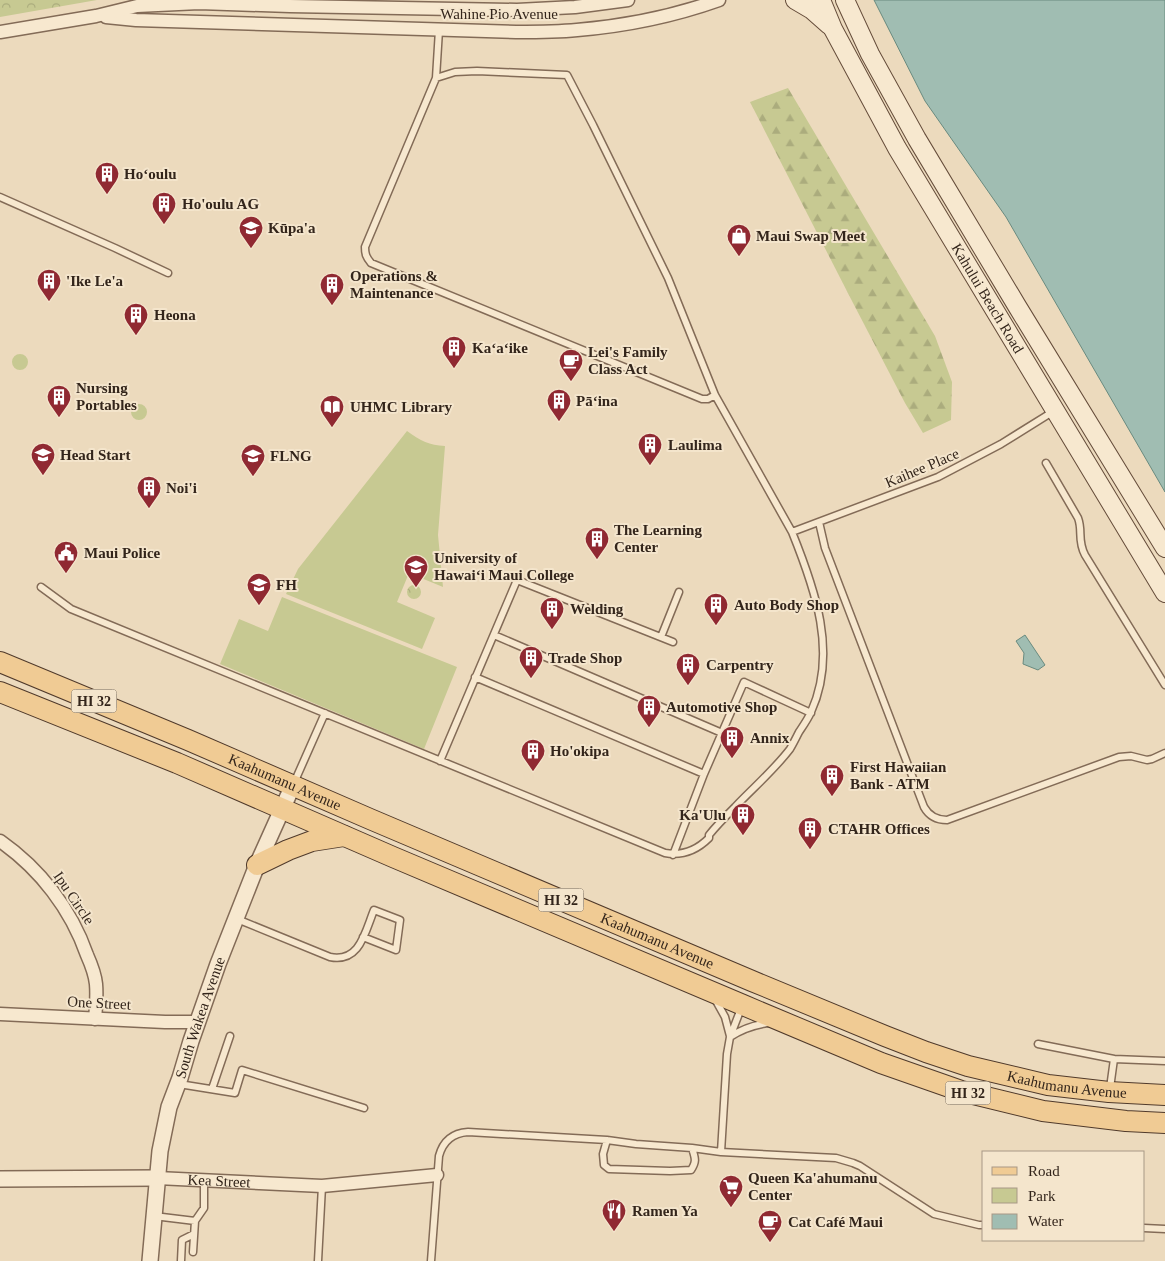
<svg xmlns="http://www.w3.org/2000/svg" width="1165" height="1261" viewBox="0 0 1165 1261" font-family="Georgia,serif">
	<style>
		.green { fill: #c7c992 }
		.forest { fill: url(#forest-firs) }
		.park { fill: url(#park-crowns) }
		.water { fill: #a0bdb2; stroke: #698a7f }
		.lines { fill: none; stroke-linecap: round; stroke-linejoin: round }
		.service-casing { stroke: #836b57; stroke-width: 9 }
		.minor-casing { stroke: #836b57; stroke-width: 15 }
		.tertiary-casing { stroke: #836b57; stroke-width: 18 }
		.secondary-casing { stroke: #654c3a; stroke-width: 20 }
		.primary-casing { stroke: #503a2b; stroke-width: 22 }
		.service { stroke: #f7e8cf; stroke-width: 6 }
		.minor { stroke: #f7e8cf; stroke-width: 12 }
		.tertiary { stroke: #f7e8cf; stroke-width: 15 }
		.secondary { stroke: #f7e8cf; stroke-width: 18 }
		.primary { stroke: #f0cb94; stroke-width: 20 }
		.labels { text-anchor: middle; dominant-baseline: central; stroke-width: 4; stroke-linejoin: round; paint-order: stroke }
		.shield { fill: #f4e5cc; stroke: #6d5f50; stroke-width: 1 }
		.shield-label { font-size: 14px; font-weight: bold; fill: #33251b }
		.street-label { font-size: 15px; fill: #33251b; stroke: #f4e5cc }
		.poi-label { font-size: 15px; font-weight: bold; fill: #33251b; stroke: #f4e5cc; text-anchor: start }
	</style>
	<defs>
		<pattern id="forest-firs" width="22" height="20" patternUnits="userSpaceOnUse" patternTransform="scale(1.25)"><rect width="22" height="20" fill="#c7c992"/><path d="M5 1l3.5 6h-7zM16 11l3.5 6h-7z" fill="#abac7d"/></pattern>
		<pattern id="park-crowns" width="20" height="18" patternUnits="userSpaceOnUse" patternTransform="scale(1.25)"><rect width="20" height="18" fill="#c7c992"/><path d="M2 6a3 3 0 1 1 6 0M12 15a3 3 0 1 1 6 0" fill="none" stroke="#abac7d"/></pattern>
	</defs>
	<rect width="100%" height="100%" fill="#ecdabd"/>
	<path class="green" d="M12 362a8 8 0 1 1 16 0a8 8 0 1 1-16 0Z
		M131 412a8 8 0 1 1 16 0a8 8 0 1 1-16 0Z
		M407,431c14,10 22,14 38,15l-7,89 5,52 -34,-14 -12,29 38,16 -13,31 -136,-55 12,-25z
		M282,597l175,70 -33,82 -204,-85 19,-45 29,12z"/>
	<path class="forest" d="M788,88l147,248 17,46 -1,38 -28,13 -18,-30 -53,-102 -102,-199z"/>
	<path class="park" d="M0,0h97l-97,17z
		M407 592a7 7 0 1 1 14 0a7 7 0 1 1-14 0Z"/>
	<path class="water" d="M874,0h291v492l-159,-275 -81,-116z
		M1025,635l20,30 -7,5 -15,-6 1,-11 -8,-12z"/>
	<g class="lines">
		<defs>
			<path id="service" d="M436,78l-71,169c0,7 1,10 6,16l331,136h6l7,-4
				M0,197l115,51 53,25
				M1046,463l32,55c5,13 -1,22 7,37l80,130
				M819,522l6,26 99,259c5,9 12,13 23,13l172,-63 12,-1 16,4 5,-1 13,-6
				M792,532l146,-55 63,-33 53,-33
				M41,587l30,22 594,244c17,3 31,-2 44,-15v-3c8,-10 17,-19 26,-28 18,-19 39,-37 55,-58 3,-5 6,-11 9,-17 4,-6 9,-13 12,-20 27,-59 4,-123 -19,-180l-77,-137 -47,-117 -75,-153 -26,-50 -90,-4 -22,1 -19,6 3,-48
				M494,635l228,98
				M661,637l18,-45
				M475,677l229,97
				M440,761l77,-181 156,62
				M294,783l31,-70
				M673,855l31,-81 40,-92 67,31
				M237,919l93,38c30,6 35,-25 44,-47l26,10 -4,30 -33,-13
				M715,999l10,18 5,19
				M742,1006l-12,31 -3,17 -6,98 115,6 17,5 7,3 74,48 45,11h5
				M730,1037c12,-8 24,-12 38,-14
				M1038,1044l76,15
				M179,1084l56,9 7,-23 122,38
				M1110,1088l4,-29 51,2
				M212,1089l18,-53
				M607,1140l-4,14 1,11 5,4 61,2 21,-1c6,-9 4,-12 1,-22
				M154,1216l41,5
				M1144,1228l21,1
				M193,1252l2,-31 9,-13v-29
				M181,1261l1,-21 12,-6
				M318,1261l4,-75
				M431,1261l8,-105c4,-15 14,-23 29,-24l139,8 29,4 56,4 29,4"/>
			<g id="minor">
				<path d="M106,17l30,3 380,12c20,0 41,0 61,-2 48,-4 97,-14 142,-30"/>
				<path d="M0,32l96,-16 41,-10 62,-3 91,3 227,4 58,-3 53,-7"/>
				<path d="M0,841c40,28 71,68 87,114 4,9 8,19 9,29 1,11 0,24 -1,35"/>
				<path d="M0,1014l165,8h32"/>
				<path id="s1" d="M157,1178l165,8 115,-11"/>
			</g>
			<g id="tertiary">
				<path d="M0,1179l157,-1"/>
				<path id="s2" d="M150,1261l10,-110 9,-44 11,-29 11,-37 27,-77 39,-99 36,-80"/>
			</g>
			<g id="secondary">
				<path d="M795,0l17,10 17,15"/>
				<path id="s3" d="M821,0l12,29 64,119 268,445"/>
				<path d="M845,0l25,54 47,85 100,167 148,242"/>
			</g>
			<g id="primary">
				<path id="s4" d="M0,662l188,78 182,79 382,162 133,55 41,16 42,14 80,19 61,7 56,3"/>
				<path d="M0,692l177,71 216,94 350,148 138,58 80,28 82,20 83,10 39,2"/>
				<path d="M257,865l31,-15 24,-9 32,-5"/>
			</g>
		</defs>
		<use href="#service" class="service-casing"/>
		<use href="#minor" class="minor-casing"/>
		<use href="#tertiary" class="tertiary-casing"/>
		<use href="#secondary" class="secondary-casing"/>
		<use href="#primary" class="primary-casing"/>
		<use href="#service" class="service"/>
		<use href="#minor" class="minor"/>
		<use href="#tertiary" class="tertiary"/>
		<use href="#secondary" class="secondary"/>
		<use href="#primary" class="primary"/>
	</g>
	<defs>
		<symbol id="building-pin" viewBox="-11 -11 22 30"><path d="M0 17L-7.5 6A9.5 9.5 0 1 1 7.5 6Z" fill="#902932" stroke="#f4e5cc"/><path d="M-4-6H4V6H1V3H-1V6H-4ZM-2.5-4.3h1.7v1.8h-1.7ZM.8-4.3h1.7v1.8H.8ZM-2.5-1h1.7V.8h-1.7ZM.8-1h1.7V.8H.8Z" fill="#fff"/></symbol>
		<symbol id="university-pin" viewBox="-11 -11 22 30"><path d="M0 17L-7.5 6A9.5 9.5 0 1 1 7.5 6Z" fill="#902932" stroke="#f4e5cc"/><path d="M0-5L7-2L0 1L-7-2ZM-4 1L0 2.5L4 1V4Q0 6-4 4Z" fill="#fff"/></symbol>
		<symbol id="shop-pin" viewBox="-11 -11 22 30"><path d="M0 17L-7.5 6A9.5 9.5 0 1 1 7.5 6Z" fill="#902932" stroke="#f4e5cc"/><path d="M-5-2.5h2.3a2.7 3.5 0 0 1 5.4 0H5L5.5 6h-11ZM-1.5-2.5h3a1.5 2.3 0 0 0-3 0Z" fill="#fff"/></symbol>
		<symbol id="cafe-pin" viewBox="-11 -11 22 30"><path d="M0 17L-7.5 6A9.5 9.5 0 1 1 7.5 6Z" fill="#902932" stroke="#f4e5cc"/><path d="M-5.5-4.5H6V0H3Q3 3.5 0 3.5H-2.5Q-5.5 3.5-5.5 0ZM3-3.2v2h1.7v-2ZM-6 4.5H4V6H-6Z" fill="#fff"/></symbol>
		<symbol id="library-pin" viewBox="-11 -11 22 30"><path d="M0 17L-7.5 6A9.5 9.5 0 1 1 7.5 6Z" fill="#902932" stroke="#f4e5cc"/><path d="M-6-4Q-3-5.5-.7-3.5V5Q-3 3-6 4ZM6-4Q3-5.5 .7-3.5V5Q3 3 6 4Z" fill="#fff"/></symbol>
		<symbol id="civic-pin" viewBox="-11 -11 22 30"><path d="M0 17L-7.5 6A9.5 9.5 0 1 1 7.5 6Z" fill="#902932" stroke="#f4e5cc"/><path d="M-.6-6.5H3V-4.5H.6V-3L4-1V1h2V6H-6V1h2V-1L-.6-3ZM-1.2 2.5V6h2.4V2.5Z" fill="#fff"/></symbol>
		<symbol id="supermarket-pin" viewBox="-11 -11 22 30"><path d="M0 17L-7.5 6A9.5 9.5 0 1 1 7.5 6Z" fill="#902932" stroke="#f4e5cc"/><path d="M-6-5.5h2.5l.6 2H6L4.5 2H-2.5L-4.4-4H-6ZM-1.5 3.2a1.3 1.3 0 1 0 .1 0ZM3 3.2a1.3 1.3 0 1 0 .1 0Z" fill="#fff"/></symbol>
		<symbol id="restaurant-pin" viewBox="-11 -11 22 30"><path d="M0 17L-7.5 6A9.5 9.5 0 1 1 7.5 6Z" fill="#902932" stroke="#f4e5cc"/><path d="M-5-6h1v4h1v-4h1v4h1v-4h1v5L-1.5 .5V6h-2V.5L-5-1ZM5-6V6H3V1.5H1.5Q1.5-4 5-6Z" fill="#fff"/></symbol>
	</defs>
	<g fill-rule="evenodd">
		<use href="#building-pin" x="93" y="160" width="28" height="38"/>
		<use href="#building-pin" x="150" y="190" width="28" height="38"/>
		<use href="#university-pin" x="237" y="214" width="28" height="38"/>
		<use href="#shop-pin" x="725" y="222" width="28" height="38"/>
		<use href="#building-pin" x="35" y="267" width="28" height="38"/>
		<use href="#building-pin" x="318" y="271" width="28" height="38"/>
		<use href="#building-pin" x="122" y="301" width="28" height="38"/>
		<use href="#building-pin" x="440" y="334" width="28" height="38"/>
		<use href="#cafe-pin" x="557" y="347" width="28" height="38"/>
		<use href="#building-pin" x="45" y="383" width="28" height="38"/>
		<use href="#building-pin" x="545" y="387" width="28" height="38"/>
		<use href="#library-pin" x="318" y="393" width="28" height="38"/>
		<use href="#building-pin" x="636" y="431" width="28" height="38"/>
		<use href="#university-pin" x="29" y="441" width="28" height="38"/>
		<use href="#university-pin" x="239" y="442" width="28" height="38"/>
		<use href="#building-pin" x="135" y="474" width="28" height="38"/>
		<use href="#building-pin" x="583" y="525" width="28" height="38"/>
		<use href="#civic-pin" x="52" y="539" width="28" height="38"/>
		<use href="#university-pin" x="402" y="553" width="28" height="38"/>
		<use href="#university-pin" x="245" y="571" width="28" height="38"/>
		<use href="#building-pin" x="702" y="591" width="28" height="38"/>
		<use href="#building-pin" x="538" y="595" width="28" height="38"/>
		<use href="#building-pin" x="517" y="644" width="28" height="38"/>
		<use href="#building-pin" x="674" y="651" width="28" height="38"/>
		<use href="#building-pin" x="635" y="693" width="28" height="38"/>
		<use href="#building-pin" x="718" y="724" width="28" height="38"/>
		<use href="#building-pin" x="519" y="737" width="28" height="38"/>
		<use href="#building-pin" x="818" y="762" width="28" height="38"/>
		<use href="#building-pin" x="729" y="801" width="28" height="38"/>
		<use href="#building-pin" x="796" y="815" width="28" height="38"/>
		<use href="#supermarket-pin" x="717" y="1173" width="28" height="38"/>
		<use href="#restaurant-pin" x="600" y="1197" width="28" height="38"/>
		<use href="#cafe-pin" x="756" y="1208" width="28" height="38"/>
	</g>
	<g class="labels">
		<g class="shield">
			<rect x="71.5" y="689.5" width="45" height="23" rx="4"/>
			<rect x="538.5" y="888.5" width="45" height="23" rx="4"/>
			<rect x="945.5" y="1081.5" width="45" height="23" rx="4"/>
		</g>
		<g class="shield-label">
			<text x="94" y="701">HI 32</text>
			<text x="561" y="900">HI 32</text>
			<text x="968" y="1093">HI 32</text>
		</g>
		<g class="street-label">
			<text x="499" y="14">Wahine Pio Avenue</text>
			<text stroke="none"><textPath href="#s3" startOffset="342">Kahului Beach Road</textPath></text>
			<text transform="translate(922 468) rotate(-23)">Kaihee Place</text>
			<text stroke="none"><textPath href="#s4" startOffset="309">Kaahumanu Avenue</textPath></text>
			<text transform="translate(74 898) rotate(56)">Ipu Circle</text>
			<text stroke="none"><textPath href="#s4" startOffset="714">Kaahumanu Avenue</textPath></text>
			<text transform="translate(99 1003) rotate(3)">One Street</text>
			<text stroke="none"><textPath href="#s2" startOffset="250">South Wakea Avenue</textPath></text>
			<text stroke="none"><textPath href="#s4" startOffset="1150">Kaahumanu Avenue</textPath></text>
			<text stroke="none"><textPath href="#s1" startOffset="62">Kea Street</textPath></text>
		</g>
		<g class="poi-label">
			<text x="124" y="174">Ho‘oulu</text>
			<text x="182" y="204">Ho'oulu AG</text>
			<text x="268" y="228">Kūpa'a</text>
			<text x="756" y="236">Maui Swap Meet</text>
			<text x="350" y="276">Operations &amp;<tspan x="350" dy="17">Maintenance</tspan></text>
			<text x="66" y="281">'Ike Le'a</text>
			<text x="154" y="315">Heona</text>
			<text x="472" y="348">Ka‘a‘ike</text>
			<text x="588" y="352">Lei's Family<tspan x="588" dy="17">Class Act</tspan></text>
			<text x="76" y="388">Nursing<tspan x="76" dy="17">Portables</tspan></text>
			<text x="576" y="401">Pā‘ina</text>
			<text x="350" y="407">UHMC Library</text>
			<text x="668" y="445">Laulima</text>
			<text x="60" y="455">Head Start</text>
			<text x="270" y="456">FLNG</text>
			<text x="166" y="488">Noi'i</text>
			<text x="614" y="530">The Learning<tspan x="614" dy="17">Center</tspan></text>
			<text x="84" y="553">Maui Police</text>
			<text x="434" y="558">University of<tspan x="434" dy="17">Hawai‘i Maui College</tspan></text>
			<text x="276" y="585">FH</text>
			<text x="734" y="605">Auto Body Shop</text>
			<text x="570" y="609">Welding</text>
			<text x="548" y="658">Trade Shop</text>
			<text x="706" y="665">Carpentry</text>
			<text x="666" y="707">Automotive Shop</text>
			<text x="750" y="738">Annix</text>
			<text x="550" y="751">Ho'okipa</text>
			<text x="850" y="767">First Hawaiian<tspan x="850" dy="17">Bank - ATM</tspan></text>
			<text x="726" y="815" text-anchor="end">Ka'Ulu</text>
			<text x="828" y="829">CTAHR Offices</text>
			<text x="748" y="1178">Queen Ka'ahumanu<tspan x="748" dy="17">Center</tspan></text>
			<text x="632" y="1211">Ramen Ya</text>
			<text x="788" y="1222">Cat Café Maui</text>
		</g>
	</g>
	<rect x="982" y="1151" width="162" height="90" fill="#f4e5cc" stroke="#a79885"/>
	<rect x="992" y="1167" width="25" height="8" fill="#f0cb94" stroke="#a79885"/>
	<text x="1028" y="1176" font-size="15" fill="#33251b">Road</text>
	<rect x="992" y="1188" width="25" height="15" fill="#c7c992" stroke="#a79885"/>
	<text x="1028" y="1201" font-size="15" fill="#33251b">Park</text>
	<rect x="992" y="1214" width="25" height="15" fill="#a0bdb2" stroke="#a79885"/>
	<text x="1028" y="1226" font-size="15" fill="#33251b">Water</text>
</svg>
